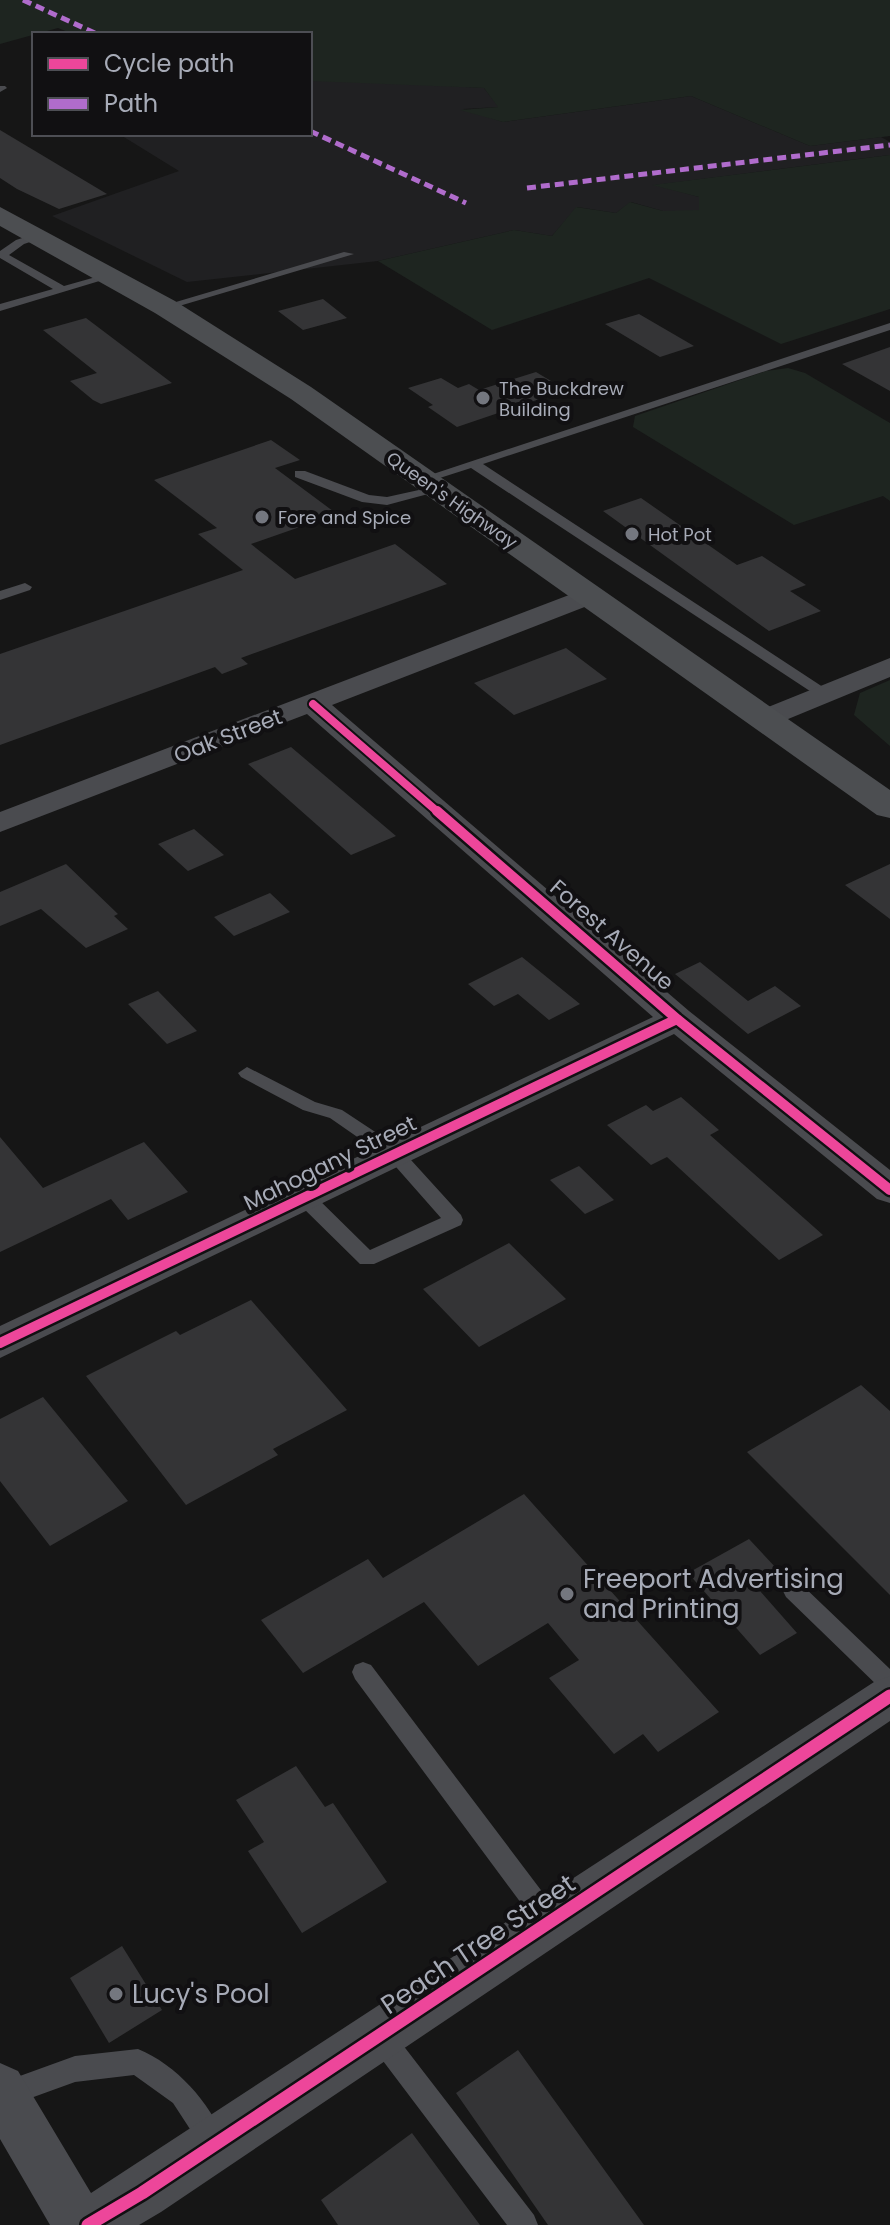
<svg xmlns="http://www.w3.org/2000/svg" width="890" height="2225" viewBox="0 0 890 2225" font-family="Poppins,sans-serif">
	<style>
		.built { fill: #202022 }
		.green { fill: #1e2520 }
		.building { fill: #343436 }
		.lines { fill: none; stroke-linecap: round; stroke-linejoin: round }
		.service { fill: #4a4b4f; fill-rule: evenodd }
		.minor { fill: #4a4b4f; fill-rule: evenodd }
		.primary { fill: #4c4e51; fill-rule: evenodd }
		.quiet { stroke: #b06ccc; stroke-width: 5; stroke-dasharray: 9 5; stroke-linecap: butt }
		.cycleway-far2-casing { stroke: #111012; stroke-width: 12 }
		.cycleway-far1-casing { stroke: #111012; stroke-width: 15 }
		.cycleway-casing { stroke: #111012; stroke-width: 18 }
		.cycleway-far2 { stroke: #ed469a; stroke-width: 8 }
		.cycleway-far1 { stroke: #ed469a; stroke-width: 10 }
		.cycleway { stroke: #ed469a; stroke-width: 13 }
		.poi-dot { fill: #74777f; stroke: #111012; stroke-width: 3 }
		.labels { text-anchor: middle; dominant-baseline: central; stroke-width: 8; stroke-linejoin: round; paint-order: stroke }
		.far-poi-label { font-size: 18px; fill: #a7abb7; stroke: #111012; text-anchor: start }
		.far-street-label { font-size: 18px; fill: #a7abb7; stroke: #111012 }
		.street-label { font-size: 22px; fill: #a7abb7; stroke: #111012 }
		.near-poi-label { font-size: 26px; fill: #a7abb7; stroke: #111012; text-anchor: start }
		.near-street-label { font-size: 26px; fill: #a7abb7; stroke: #111012 }
	</style>
	<rect width="100%" height="100%" fill="#161616"/>
	<path class="built" d="M345,80l139,8 15,19 -36,2 40,13 188,-26 119,50 71,-9 9,5v13l-235,30 44,12v14h-36l-32,-9 -15,11 -39,-6 -25,29 -38,-6 -136,31 -191,21 -135,-66 127,-45 -60,-37h191v-53z"/>
	<path class="green" d="M0,0h890v136l-80,10 -119,-50 -188,26 -43,-12 38,-3 -14,-19 -174,-7v-47h-237l-15,-6 -58,16z
		M890,155v154l-109,35 -132,-66 -157,52 -114,-69 136,-31 38,6 24,-29 40,6 14,-11 33,9 36,-1v-13l-47,-12z
		M788,368l17,5 85,50v78l-7,-5 -89,29 -161,-98 2,-11 131,-45z
		M890,680v66l-36,-31 6,-22z"/>
	<path class="building" d="M0,130l107,64 -48,15 -42,-20 -17,-11z
		M323,299l24,19 -44,12 -25,-19z
		M639,314l55,32 -34,11 -55,-33z
		M86,318l86,65 -71,21 -8,-4 -23,-19 27,-8 -54,-43z
		M890,347v44l-48,-27z
		M536,372l30,18 -109,37 -29,-20 5,-2 -25,-17 33,-10 17,10 11,-4 10,6z
		M271,440l29,20 -25,8 62,46 -86,30 44,35 100,-35 52,40 -206,74 7,6 -26,10 -7,-7 -215,78v-91l243,-84 -45,-36 19,-6 -63,-48z
		M641,498l96,67 25,-9 44,29 -16,6 31,20 -52,20 -166,-120z
		M566,648l41,31 -93,36 -40,-32z
		M291,747l105,89 -45,19 -103,-91z
		M194,829l30,26 -36,16 -30,-27z
		M66,864l52,50 -4,2 14,13 -42,19 -45,-39 -41,17v-34z
		M890,864v55l-45,-34z
		M270,893l20,19 -56,24 -20,-19z
		M522,957l58,47 -31,16 -31,-26 -24,12 -26,-22z
		M700,962l48,39 27,-15 26,20 -53,28 -73,-60z
		M158,991l39,40 -30,13 -39,-40z
		M681,1097l38,33 -9,5 113,100 -44,25 -112,-103 -16,8 -44,-40 39,-20 7,6z
		M0,1137l43,51 101,-46 44,50 -60,28 -17,-21 -111,53z
		M579,1166l35,34 -29,14 -35,-34z
		M509,1243l57,56 -87,48 -56,-58z
		M251,1300l96,110 -74,39 5,6 -92,50 -100,-129 90,-45 4,4z
		M861,1385l29,26v184l-143,-143z
		M43,1397l85,104 -78,45 -50,-65v-62z
		M524,1494l195,218 -61,40 -15,-18 -29,20 -65,-76 30,-18 -31,-37 -70,43 -54,-64 -121,71 -42,-53 107,-61 15,19z
		M749,1539l28,30 -24,14 44,50 -37,22 -72,-82z
		M296,1766l29,41 8,-4 54,79 -85,51 -54,-82 16,-9 -28,-42z
		M122,1946l40,64 -53,33 -39,-65z
		M518,2050l126,175h-96l-92,-132z
		M412,2133l68,92h-142l-17,-25z"/>
	<g class="lines">
		<path class="service" d="M0,86h5l2,2 -7,4z
			M38,233l4,1v4l-18,6 -15,11 55,31 46,-13 6,3 -116,35v-7l53,-15 -53,-31v-7l16,-11z
			M344,252l10,2 -185,55 -10,-2z
			M890,323v7l-407,134 346,227v6h-10l-348,-229 -50,16 -6,-4z
			M295,471h10l64,24 18,2 50,-11 6,4 -56,15 -25,-3 -67,-25z
			M25,583l7,4 -2,3 -30,10v-9z
			M247,1067l68,35 27,8 59,39 60,66 2,5 -2,5 -87,39h-14l-63,-62 -2,-5 2,-5h14l59,58 71,-32 -52,-59 -59,-41 -27,-8 -62,-33 -3,-4z
			M794,1582l8,3 88,84v24l-8,-3 -96,-93 -3,-6 3,-6z
			M363,1662l8,3 188,249 3,8 -3,8 -9,3 -9,-3 -186,-251 -3,-7 3,-7z
			M380,2024l9,3 145,188 4,10h-31l-136,-180 -4,-9 4,-9z
			M138,2049c39,16 71,53 87,91l-4,9 -9,4 -9,-4 -30,-46 -39,-28 -59,7 -69,25 -6,-3v-20l6,-3 69,-25z"/>
		<path class="minor" d="M590,587l10,2 4,6 -4,6 -268,104 357,306 201,159v33l-13,-4 -203,-165 -674,324v-32l653,-309 -346,-303 -307,118v-20z
			M890,658v19l-114,47 -10,3 -10,-3 -5,-6 5,-6z
			M890,1676v45l-729,491 -22,13h-89l-50,-86v-76l18,8 73,122 783,-511z"/>
		<path class="primary" d="M0,207l175,94 136,86 579,403v28l-13,-3 -586,-416 -136,-86 -155,-87z"/>
		<path class="quiet" d="M23,0l74,34
			M310,131l156,72
			M527,188l363,-43"/>
		<defs>
			<path id="cycleway-far2" d="M313,704l126,109"/>
			<path id="cycleway-far1" d="M437,811l240,208 213,171
				M0,1343l677,-324"/>
			<path id="cycleway" d="M88,2225l54,-32 748,-497"/>
		</defs>
		<use href="#cycleway-far2" class="cycleway-far2-casing"/>
		<use href="#cycleway-far1" class="cycleway-far1-casing"/>
		<use href="#cycleway" class="cycleway-casing"/>
		<use href="#cycleway-far2" class="cycleway-far2"/>
		<use href="#cycleway-far1" class="cycleway-far1"/>
		<use href="#cycleway" class="cycleway"/>
	</g>
	<g class="poi-dot">
		<circle cx="483" cy="398" r="8"/>
		<circle cx="262" cy="517" r="8"/>
		<circle cx="632" cy="534" r="8"/>
		<circle cx="567" cy="1594" r="8"/>
		<circle cx="116" cy="1994" r="8"/>
	</g>
	<g class="labels">
		<g class="far-poi-label">
			<text x="499" y="388">The Buckdrew<tspan x="499" dy="21">Building</tspan></text>
			<text x="278" y="517">Fore and Spice</text>
			<text x="648" y="534">Hot Pot</text>
		</g>
		<g class="far-street-label">
			<text transform="translate(452 500) rotate(35)">Queen's Highway</text>
		</g>
		<g class="street-label">
			<text transform="translate(228 736) rotate(-21)">Oak Street</text>
			<text transform="translate(612 935) rotate(41)">Forest Avenue</text>
			<text transform="translate(330 1163) rotate(-26)">Mahogany Street</text>
		</g>
		<g class="near-poi-label">
			<text x="583" y="1579">Freeport Advertising<tspan x="583" dy="30">and Printing</tspan></text>
			<text x="132" y="1994">Lucy's Pool</text>
		</g>
		<g class="near-street-label">
			<text transform="translate(478 1944) rotate(-34)">Peach Tree Street</text>
		</g>
	</g>
	<rect x="32" y="32" width="280" height="104" fill="#111012" stroke="#4d4e54" stroke-width="2"/>
	<rect x="48" y="58" width="40" height="12" fill="#ed469a" stroke="#4d4e54" stroke-width="2"/>
	<text x="104" y="72" font-size="24" fill="#a7abb7">Cycle path</text>
	<rect x="48" y="98" width="40" height="12" fill="#b06ccc" stroke="#4d4e54" stroke-width="2"/>
	<text x="104" y="112" font-size="24" fill="#a7abb7">Path</text>
</svg>
